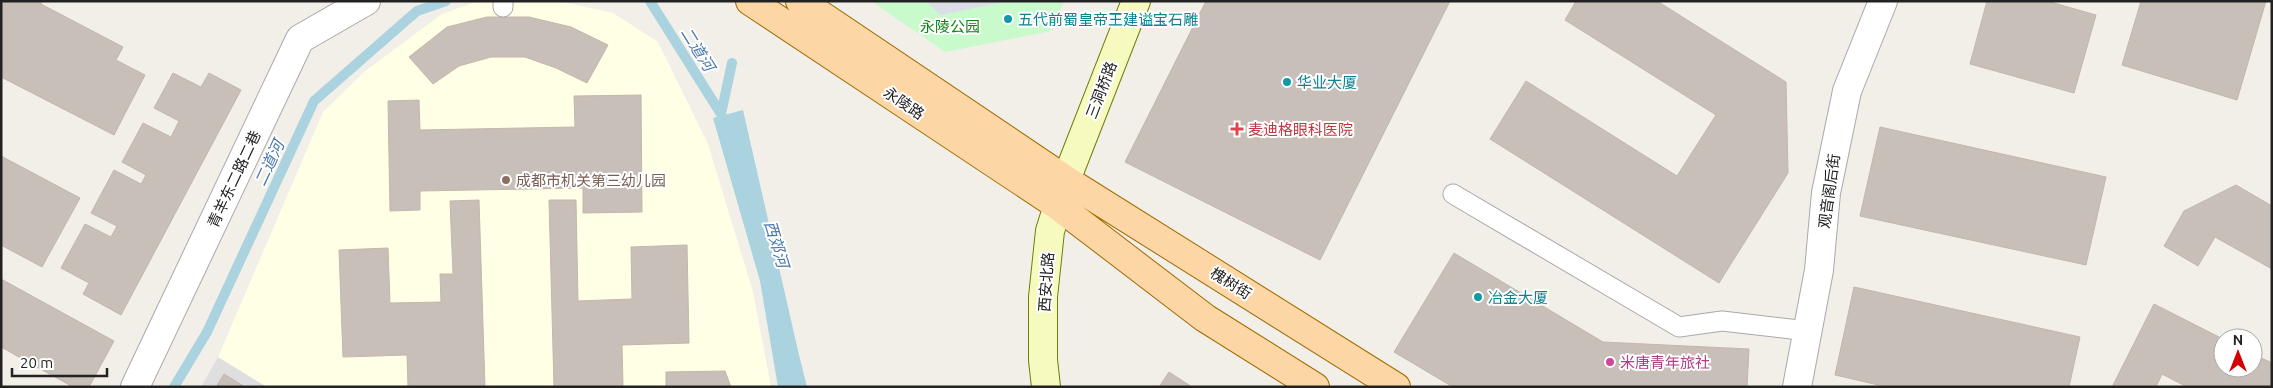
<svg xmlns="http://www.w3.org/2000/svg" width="2273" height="388" viewBox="0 0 2273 388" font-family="Ubuntu,'Noto Sans SC',sans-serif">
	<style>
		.residential { fill: #e0dfdf }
		.education { fill: #ffffe5 }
		.park { fill: #c8facc }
		.plaza { fill: #dddde8 }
		.water { fill: #aad3df }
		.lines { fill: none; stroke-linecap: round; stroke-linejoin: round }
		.stream { stroke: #aad3df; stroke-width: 10 }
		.building { fill: #c7bfb8; stroke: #c4b6ab }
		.lane-casing { stroke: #a9a9a9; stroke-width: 21 }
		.street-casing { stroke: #a9a9a9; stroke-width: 30 }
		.secondary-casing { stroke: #707d05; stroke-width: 30 }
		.primary-casing { stroke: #a06b00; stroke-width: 30 }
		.lane { stroke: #fff; stroke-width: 19 }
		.street { stroke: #fff; stroke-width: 28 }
		.secondary { stroke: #f7fabf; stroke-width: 28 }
		.primary { stroke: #fcd6a4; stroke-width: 28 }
		.culture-dot { fill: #0f9aa8; stroke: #fff; stroke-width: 2 }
		.health-dot { fill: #e0444e; stroke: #fff; stroke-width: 2 }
		.education-dot { fill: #8d6e63; stroke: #fff; stroke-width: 2 }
		.hotel-dot { fill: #d1479c; stroke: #fff; stroke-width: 2 }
		.labels { text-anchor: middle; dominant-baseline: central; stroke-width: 4; stroke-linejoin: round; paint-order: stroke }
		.culture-label { font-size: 15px; fill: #0d838f; stroke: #fff; text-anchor: start }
		.park-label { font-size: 15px; fill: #0c8416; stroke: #fff }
		.street-label { font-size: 15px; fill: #222; stroke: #fff }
		.health-label { font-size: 15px; fill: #be3a42; stroke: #fff; text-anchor: start }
		.education-label { font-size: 15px; fill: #785e54; stroke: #fff; text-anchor: start }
		.hotel-label { font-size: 15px; fill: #b23c85; stroke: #fff; text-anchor: start }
		.water-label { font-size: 16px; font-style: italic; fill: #4a7aab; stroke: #fff }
	</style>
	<rect width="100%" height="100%" fill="#f2efe9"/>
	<path class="residential" d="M218,357l49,30h-66z"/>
	<path class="education" d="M478,1h81l54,12 45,29 50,102 45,148 18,95h-504l-49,-30 105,-245 41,-40 78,-58z"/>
	<path class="park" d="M871,1h193l-13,30 -106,21z"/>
	<path class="plaza" d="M926,1h83l-69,14z"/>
	<path class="water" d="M743,110l56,245 8,32h-29l-18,-106 -47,-163z"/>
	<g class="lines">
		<path class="stream" d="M650,1l71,113 4,13
			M721,114l11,-51
			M174,387l33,-55 107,-231 103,-90 29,-10"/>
	</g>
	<path class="building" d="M1,1h41l-1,3 82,43 -7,13 29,15 -31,60 -113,-58z
		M1206,1h244l-130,259 -195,-98z
		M1576,1h81l129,81 2,91 -69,110 -229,-144 36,-58 151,95 39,-61 -151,-95z
		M1987,1h60l49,14 -22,78 -104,-29z
		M2141,1h125l-29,99 -115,-35z
		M487,17h42l42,10 37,18 -21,38 -31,-15 -31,-11h-34l-32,9 -26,18 -24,-27 38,-30z
		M173,73l28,14 8,-14 32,17 -120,225 -38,-21 6,-11 -28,-15 24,-44 26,13 6,-11 -26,-13 23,-43 27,14 5,-9 -24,-13 21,-39 28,14 8,-16 -25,-13z
		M641,95l1,117 -59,1v-25l-163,3v19l-30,1 -2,-110 31,-1 1,30 155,-3 -1,-31z
		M1880,127l226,50 -20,88 -226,-49z
		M1,156l79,42 -38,69 -41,-22z
		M2236,185l36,21v63l-57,-32 -17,29 -34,-20 20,-35z
		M479,200l6,187h-77l-1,-32 -64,2 -4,-107 49,-2 2,55 51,-1 -1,-28h13l-3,-73z
		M549,200h27l2,101 54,-2 -1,-52 56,-2 2,98 -67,2 1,42h-69z
		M1454,253l149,89 146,7 -2,38h-294l-59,-35z
		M1,279l113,62 -25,46h-16l-72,-40z
		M1854,287l226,50 -11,50h-182l-52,-12z
		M2154,304l69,35v29h30v-14l19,9v24h-85l-25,-13 -6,13h-44z
		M725,371l6,16h-65v-15z
		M1169,372l23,15h-33z
		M224,374l21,13h-29z"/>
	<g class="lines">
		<defs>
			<path id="lane" d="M503,1v6
				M1453,194l226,133 43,-6 86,10"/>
			<path id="street" d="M135,387l165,-348 66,-38
				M1797,387l22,-117 7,-77 21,-102 36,-90"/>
			<path id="secondary" d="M1046,387l-3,-27v-63l7,-66 16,-51 70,-179"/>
			<path id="primary" d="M750,1l307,204 148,113 110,69
				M800,1l266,179 330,207"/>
		</defs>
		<use href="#lane" class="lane-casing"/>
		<use href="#street" class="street-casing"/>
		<use href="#secondary" class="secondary-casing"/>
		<use href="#primary" class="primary-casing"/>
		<use href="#lane" class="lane"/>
		<use href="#street" class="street"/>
		<use href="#secondary" class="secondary"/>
		<use href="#primary" class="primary"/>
	</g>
	<g class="culture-dot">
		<circle cx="1008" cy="19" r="5"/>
		<circle cx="1287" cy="82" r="5"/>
		<circle cx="1478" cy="297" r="5"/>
	</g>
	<path class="health-dot" d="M1234.5 121.5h5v5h5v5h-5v5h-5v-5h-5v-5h5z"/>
	<circle class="education-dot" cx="506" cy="180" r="5"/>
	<circle class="hotel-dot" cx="1610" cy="362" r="5"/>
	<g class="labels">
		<g class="culture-label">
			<text x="1018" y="19">五代前蜀皇帝王建谥宝石雕</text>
			<text x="1297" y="82">华业大厦</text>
			<text x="1488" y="297">冶金大厦</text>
		</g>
		<g class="park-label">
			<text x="950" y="26">永陵公园</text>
		</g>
		<g class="street-label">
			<text transform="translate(1101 90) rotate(-69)">三洞桥路</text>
			<text transform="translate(904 103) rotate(34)">永陵路</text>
			<text transform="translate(234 179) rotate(-65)">青羊东二路二巷</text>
			<text transform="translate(1829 191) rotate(-82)">观音阁后街</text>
			<text transform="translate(1046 282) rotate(-86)">西安北路</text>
			<text transform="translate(1231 283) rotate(32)">槐树街</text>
		</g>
		<g class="health-label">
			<text x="1248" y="129">麦迪格眼科医院</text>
		</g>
		<g class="education-label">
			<text x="516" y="180">成都市机关第三幼儿园</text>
		</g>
		<g class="hotel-label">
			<text x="1620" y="362">米唐青年旅社</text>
		</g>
		<g class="water-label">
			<text transform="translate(698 49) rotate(58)">二道河</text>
			<text transform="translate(269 163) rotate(-65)">二道河</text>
			<text transform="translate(777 244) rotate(73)">西郊河</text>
		</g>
	</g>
	<rect width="2273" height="388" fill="none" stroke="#222222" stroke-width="5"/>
	<g transform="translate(2238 353)"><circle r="24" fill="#ffffff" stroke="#a7a7a7"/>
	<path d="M0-4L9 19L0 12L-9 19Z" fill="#d40000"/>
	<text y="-8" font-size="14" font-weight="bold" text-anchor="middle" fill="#222222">N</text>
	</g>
	<path d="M12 368v8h95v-8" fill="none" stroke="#222222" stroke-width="2.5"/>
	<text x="20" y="368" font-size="15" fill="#222222" stroke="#ffffff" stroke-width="4" paint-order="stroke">20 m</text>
</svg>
